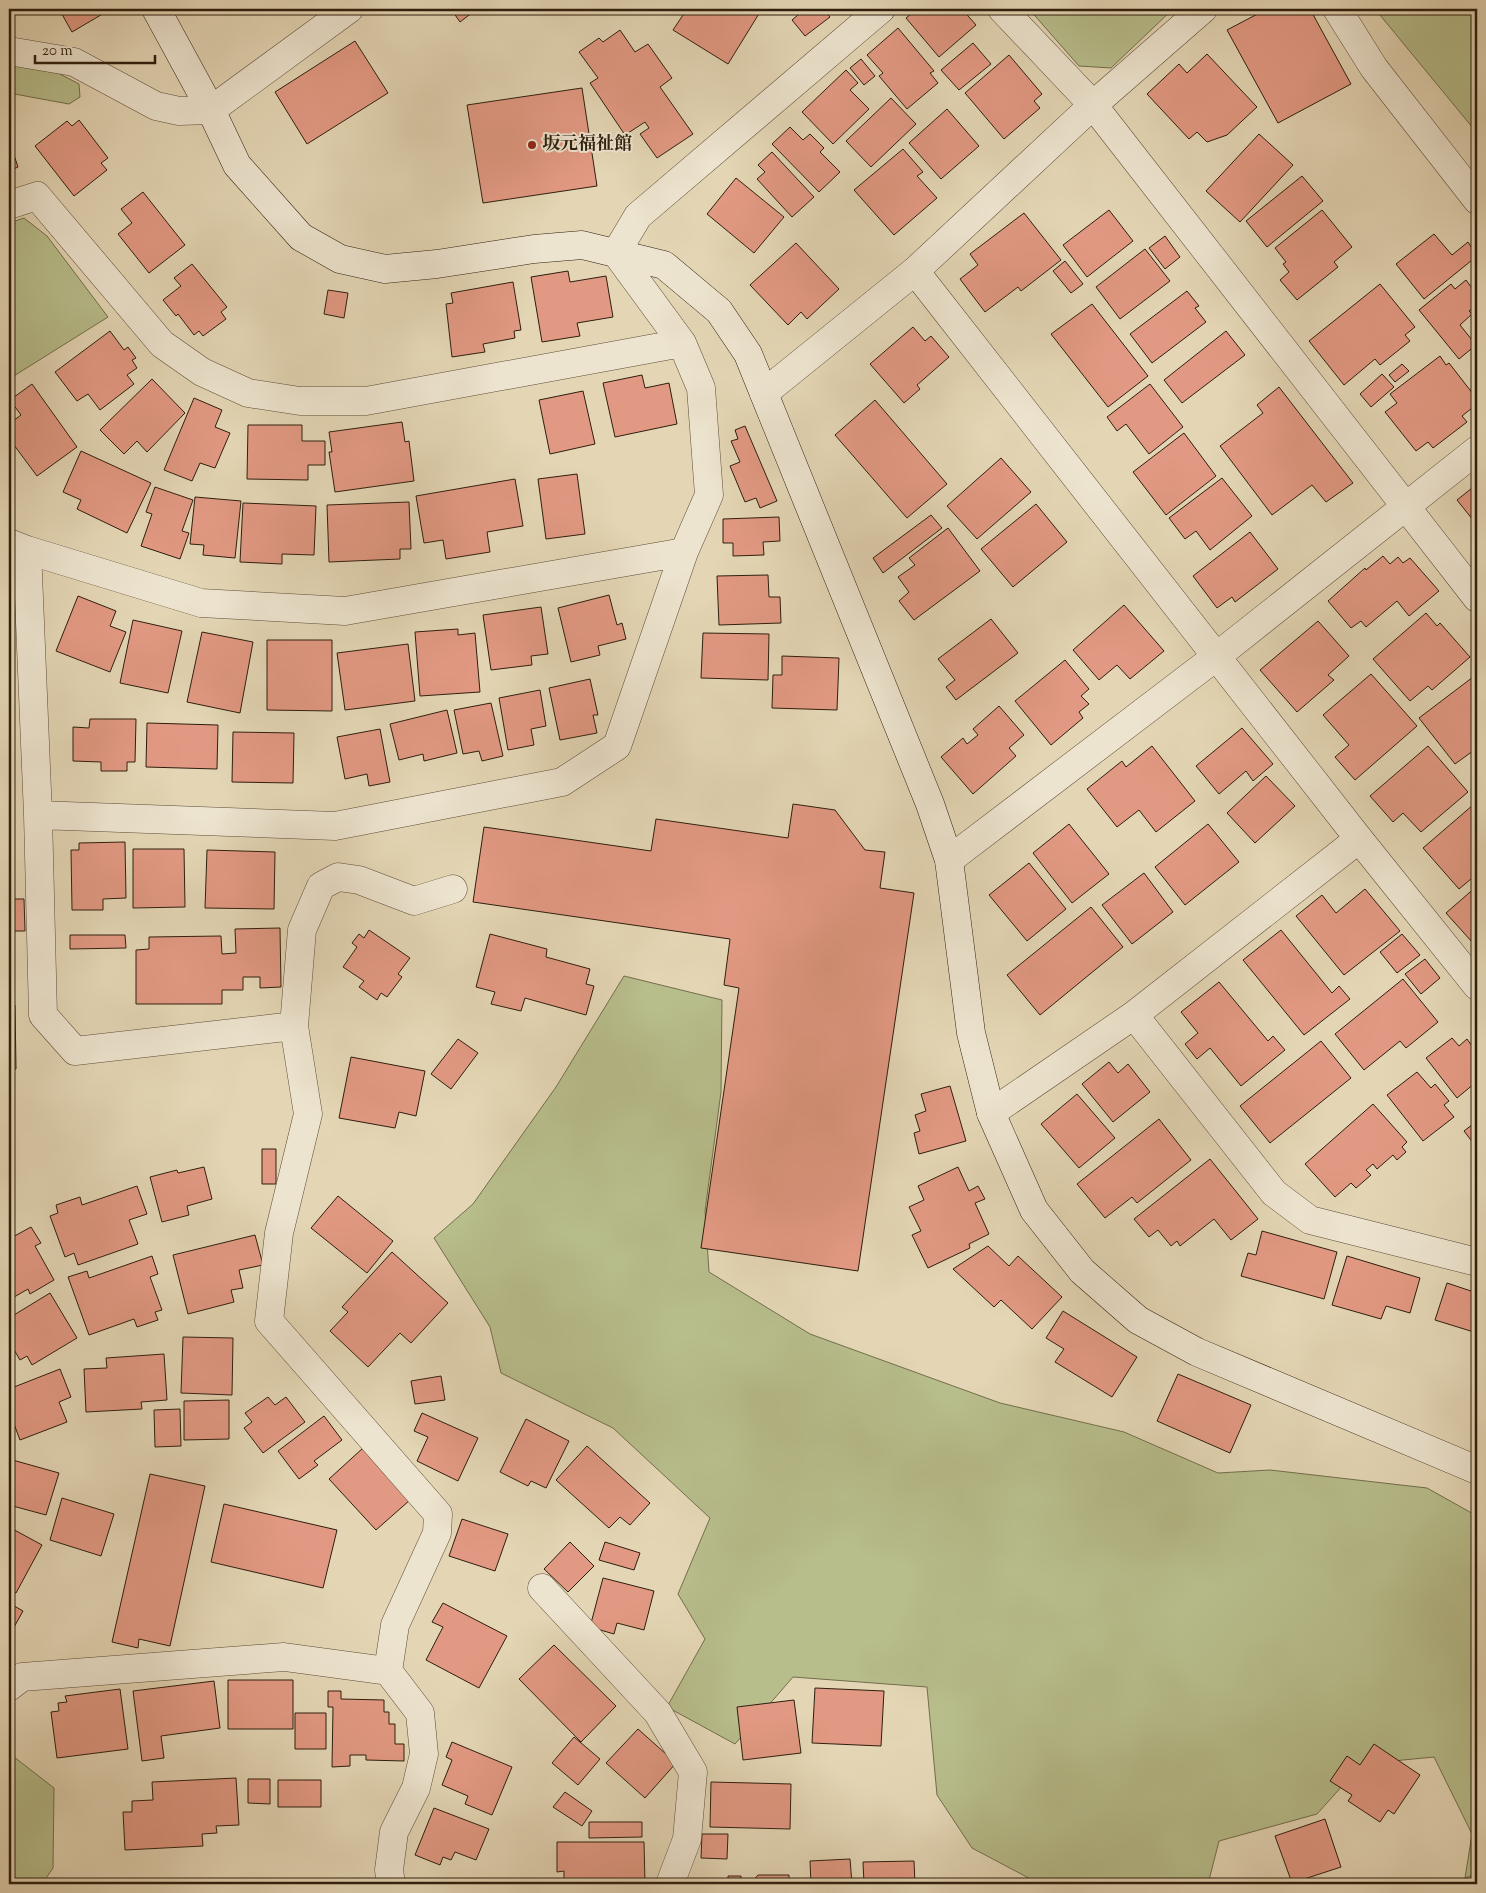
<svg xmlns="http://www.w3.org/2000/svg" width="1486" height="1893" viewBox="0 0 1486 1893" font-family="'Sorts Mill Goudy','Noto Serif JP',serif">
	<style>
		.green { fill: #b7bd8b; stroke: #726e4c }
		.building { fill: #e29983; stroke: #2e1e0d }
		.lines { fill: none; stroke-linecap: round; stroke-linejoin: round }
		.street-casing { stroke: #5c4c37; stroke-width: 29 }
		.secondary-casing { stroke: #2e1e0d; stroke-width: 29 }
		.street { stroke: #ede4cf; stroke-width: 28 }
		.secondary { stroke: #ede4cf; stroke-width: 28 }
		.poi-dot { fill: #8f2418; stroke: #ede4cf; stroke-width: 2 }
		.labels { text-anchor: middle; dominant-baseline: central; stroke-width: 4; stroke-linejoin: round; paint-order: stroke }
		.poi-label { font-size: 18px; font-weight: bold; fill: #2e1e0d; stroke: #ede4cf; text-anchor: start }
	</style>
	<rect width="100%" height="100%" fill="#e4d6b5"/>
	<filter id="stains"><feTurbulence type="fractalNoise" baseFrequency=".004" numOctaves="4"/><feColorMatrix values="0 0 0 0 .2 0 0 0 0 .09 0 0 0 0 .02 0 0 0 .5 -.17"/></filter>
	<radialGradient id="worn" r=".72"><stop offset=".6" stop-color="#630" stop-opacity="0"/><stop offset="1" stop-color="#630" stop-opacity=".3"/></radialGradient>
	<path class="green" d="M1029,9h144l-62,59 -32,-2z
		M1375,9h102v124z
		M9,64l49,9 21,11 1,13 -11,7 -60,-11z
		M24,218l23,18 61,81 -99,62v-156z
		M624,976l98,24 -1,92 -16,119 4,61 101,62 190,69 124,29 94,41 52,-3 157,18 50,28v358l-12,4 7,-44 -38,-77 -72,7 -45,50 -98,27 -11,43h-168l-68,-36 -35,-53 -10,-108 -134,-10 -58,67 -68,-37 38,-68 -27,-45 32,-76 -97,-90 -112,-55 -11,-46 -56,-89 39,-34 83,-117z
		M9,1753l45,35 -1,80 -11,16h-33z"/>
	<path class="building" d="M59,9h52l-39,23z
		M451,9h26l-17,13z
		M687,9h69l4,3 -32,52 -55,-34z
		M805,9h18l7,8 -25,19 -13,-16z
		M917,9h45l14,16 -37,32 -33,-39z
		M1267,9h43l41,75 -73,39 -51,-93z
		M898,28l36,43 -4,2 8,10 -31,26 -28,-33 4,-3 -16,-18z
		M620,30l15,22 13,-8 24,34 -12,9 33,47 -36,24 -17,-24 9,-6 -4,-6 -20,13 -35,-52 8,-5 -19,-26 20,-14 4,4z
		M355,41l33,52 -81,51 -32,-52z
		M973,43l18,21 -32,26 -18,-20z
		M1207,54l50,53 -30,28 -20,7 -10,-10 -8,7 -42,-45 32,-30 8,9z
		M1009,55l33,39 -8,7 6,7 -36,31 -39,-46z
		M861,59l14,17 -11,9 -14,-17z
		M846,70l12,13 -8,7 19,19 -36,35 -31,-32z
		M582,88l15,98 -114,17 -16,-98z
		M891,98l25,26 -45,43 -25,-26z
		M947,109l32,37 -38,33 -32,-36z
		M79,120l29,38 -7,5 6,7 -33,26 -39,-50 32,-25 5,5z
		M790,127l13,13 7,-6 14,14 -4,4 20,20 -21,20 -47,-48z
		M1259,134l34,31 -53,57 -34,-31z
		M9,140l9,27 -9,4z
		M903,149l20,23 -6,4 20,22 -43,37 -40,-45z
		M772,152l42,45 -22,20 -35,-38 8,-7 -7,-7z
		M1302,176l21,25 -56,46 -21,-26z
		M736,178l48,39 -30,36 -47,-39z
		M143,192l42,53 -36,28 -31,-39 14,-11 -11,-14z
		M1109,210l24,31 -46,36 -24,-32z
		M1322,210l30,37 -18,15 4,5 -41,33 -17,-20 9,-8 -6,-8 3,-2 -11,-14z
		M1024,213l37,47 -40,31 -3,-4 -33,25 -25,-33 18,-14 -8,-11z
		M1434,234l18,21 16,-13 9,14 -53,43 -28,-35z
		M1165,236l15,21 -15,12 -16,-21z
		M796,243l43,46 -32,30 -6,-7 -13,13 -38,-40z
		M1145,249l25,32 -50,38 -24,-32z
		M1065,261l18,23 -12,9 -18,-22z
		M192,264l35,43 -6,5 5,7 -23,17 -4,-5 -5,4 -16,-21 -2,2 -13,-16 18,-14 -7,-8z
		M568,271l2,11 36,-6 7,41 -36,6 3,13 -38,6 -11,-65z
		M1466,280l11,15v10l-8,6 3,3 -12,11 16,20 -17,14 -40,-49 32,-26 4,5z
		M513,282l8,48 -7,1 1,7 -32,6 2,8 -33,5 -6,-53 7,-1 -2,-10z
		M1380,284l35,43 -10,8 5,6 -30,24 -5,-6 -31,26 -35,-44z
		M328,290l20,3 -4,25 -20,-4z
		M1187,291l12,15 -4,2 11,14 -54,41 -22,-29z
		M1092,304l56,72 -40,31 -57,-73z
		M913,327l12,14 6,-5 18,21 -32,28 3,4 -16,14 -34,-39z
		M110,331l14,19 4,-3 8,11 -4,2 5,8 -10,7 7,9 -34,26 -12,-16 -11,7 -22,-29z
		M1226,331l19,24 -63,48 -18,-23z
		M1440,356l6,9 3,-2 28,36v5l-15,12 5,6 -34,26 -5,-6 -12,9 -31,-39 12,-9 -7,-9z
		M1402,364l7,7 -14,11 -6,-7z
		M1382,374l12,13 -23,20 -11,-13z
		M642,375l3,13 24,-5 8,41 -62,13 -12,-54z
		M152,379l33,34 -38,39 -10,-11 -13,13 -24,-24z
		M32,384l45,63 -40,29 -26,-35 2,-1 -4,-7v-9l12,-9 -11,-15z
		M1150,384l33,43 -34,27 -23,-30 -9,7 -10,-14z
		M1279,387l74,96 -27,19 -14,-17 -40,30 -52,-69 43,-33 -6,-8z
		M583,391l12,53 -45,10 -11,-54z
		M194,398l28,12 -7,17 15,6 -15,35 -15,-5 -8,18 -28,-11z
		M875,400l72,84 -40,34 -72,-83z
		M402,422l3,20 4,-1 5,40 -79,11 -6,-40h3l-3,-20z
		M248,425h54v16h23v24h-17v15l-61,-1z
		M745,426l32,75 -17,7 -4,-10 -11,4 -15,-36 10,-4 -9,-21 7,-2 -3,-9z
		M1184,433l32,43 -50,39 -33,-43z
		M81,451l70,32 -24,50 -50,-24 4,-9 -18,-8z
		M1001,458l30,34 -54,47 -30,-33z
		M577,474l8,60 -39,5 -8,-60z
		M1222,478l30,38 -42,34 -14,-19 -11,8 -16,-21z
		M515,479l8,47 -36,6 3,20 -44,7 -3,-19 -19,3 -8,-47z
		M1477,484v41l-20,-25z
		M155,487l38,13 -11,31 7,2 -9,26 -39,-13 11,-32 -6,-2z
		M195,497l46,4 -6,57 -32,-3 1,-10 -14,-1z
		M409,502l2,47h-11v10l-71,3 -2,-57z
		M243,503l73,3 -2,49 -32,-1v10l-42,-2z
		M1036,504l31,38 -54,45 -32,-38z
		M931,515l11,13 -59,45 -10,-15z
		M779,517l1,24 -17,1 1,13 -31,1v-13h-10v-24z
		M948,528l32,43 -66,49 -15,-19 10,-9 -11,-15 17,-12 -6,-7z
		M1250,532l28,37 -43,33 -3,-5 -15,11 -24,-32z
		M1383,556l7,8 8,-7 5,6 7,-5 29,33 -30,25 -12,-15 -31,26 -5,-6 -10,7 -23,-27 37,-33 1,2z
		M768,575l1,22h11l1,26 -62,2 -2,-49z
		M609,595l8,30 5,-2 4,16 -28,7 2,9 -29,7 -13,-54z
		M78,596l38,15 -6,15 16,6 -16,40 -54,-21z
		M1124,605l40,46 -34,28 -13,-14 -18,15 -26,-30z
		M541,607l7,47 -17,2 1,9 -41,5 -8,-55z
		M1426,613l11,13 3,-3 30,34 -38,33 -4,-4 -18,15 -37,-42z
		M991,619l27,34 -62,47 -10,-13 9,-7 -17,-21z
		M133,620l49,11 -14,62 -48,-10z
		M1318,621l31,35 -21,19 6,5 -37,32 -37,-42z
		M458,629v6l17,-2 5,59 -60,4 -5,-64z
		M202,632l51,10 -13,71 -53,-11z
		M703,633l66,1 -1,46 -67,-2z
		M267,640h65v71l-65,-1z
		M408,644l7,57 -70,9 -8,-57z
		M782,656l57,2 -2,52 -65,-2 1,-33h9z
		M1065,660l24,29 -8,7 8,8 -10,8 4,6 -32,27 -36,-44z
		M1371,674l46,52 -62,54 -20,-23 14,-12 -26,-30z
		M1477,674v74l-22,16 -36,-46z
		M590,679l8,36h-5l4,18 -37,7 -11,-52z
		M540,690l6,36 -15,3 3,16 -26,5 -9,-52z
		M491,703l12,53 -21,5 -3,-10 -16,3 -9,-44z
		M999,706l25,29 -15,13 7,8 -43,38 -32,-37 22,-19 4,6 11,-9 -5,-6z
		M447,710l10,43 -33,8 -1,-7 -24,6 -9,-36z
		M90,719h46l-1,43h-8v9h-26v-9l-28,-1v-34l16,1z
		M147,723l71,2 -1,44 -71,-2z
		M1242,728l31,36 -20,17 -7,-10 -27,23 -23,-28z
		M380,729l10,53 -21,4 -2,-12 -22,5 -8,-42z
		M233,732l61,1 -1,50 -61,-1z
		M1152,746l43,55 -39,31 -17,-22 -22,17 -30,-38 35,-28 4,6z
		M1428,746l40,46 -47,40 -18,-19 -10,9 -23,-26z
		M1266,776l29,30 -40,37 -28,-30z
		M793,804l42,6 30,40 20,2 -5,36 34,5 -56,378 -157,-23 38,-260 -15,-3 6,-46 -257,-37 11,-75 167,24 5,-32 132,19z
		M1473,805l4,4v65l-18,15 -36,-41z
		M1069,824l40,50 -37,29 -39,-50z
		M1208,824l31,38 -54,43 -30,-38z
		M9,832h3l1,40 -4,1z
		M125,842l1,56 -23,1v11h-31l-1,-60h8v-7z
		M133,849h51l1,58 -52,1z
		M207,850l68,2 -1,57 -69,-1z
		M1029,863l37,46 -39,32 -38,-46z
		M1144,873l29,39 -41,32 -30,-39z
		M1477,886v52l-5,4 -26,-29z
		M1365,889l35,42 -56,44 -48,-59 26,-21 14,18z
		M9,899h15l1,32h-16z
		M1091,907l32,40 -83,68 -33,-40z
		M280,928l1,59 -21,1v-11h-17v13h-21v14h-86v-54l13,-1v-12l72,-1 1,18 14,-1 -1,-24z
		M369,930l41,28 -12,16 4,3 -15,20 -6,-4 -4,7 -18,-13 5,-6 -21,-14 14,-20 -5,-4 7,-9 5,4z
		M1281,930l51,63 7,-7 11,13 -46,36 -61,-75z
		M490,934l57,15 -1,8 44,12 -4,15 8,2 -8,29 -61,-17 -4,13 -30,-7 4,-12 -19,-5z
		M1402,934l18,21 -23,18 -17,-21z
		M70,935h55l1,13 -56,1z
		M1425,959l15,19 -19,16 -16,-20z
		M1403,979l35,43 -32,26 -6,-7 -36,29 -29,-36z
		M1219,982l49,59 5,-5 12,14 -44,36 -31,-38 -13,11 -12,-15 13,-11 -17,-21z
		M9,1005h6l1,64h-7z
		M1452,1038l7,8 8,-7 10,14v23l-4,4 2,3 -18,15 -31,-40z
		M458,1039l20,14 -27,36 -20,-15z
		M1321,1041l30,37 -81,65 -30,-37z
		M351,1057l74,14 -9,45 -17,-4 -4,16 -56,-10z
		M1109,1062l9,11 10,-9 22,28 -37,30 -31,-38z
		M1417,1072l14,16 4,-4 14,17 -5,4 10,12 -31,24 -36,-46z
		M950,1086l16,55 -47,13 -5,-21 6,-2 -5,-16 11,-4 -5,-17z
		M1077,1094l38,44 -36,30 -38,-44z
		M1373,1104l34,38 -5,5 4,5 -9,8 -4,-5 -16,14 -4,-5 -7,6 5,5 -15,13 -5,-5 -16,14 -30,-33z
		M1159,1119l32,41 -54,43 -5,-6 -27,21 -28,-34z
		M1477,1121v27l-13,-17z
		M262,1149h14v35h-14z
		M1210,1159l48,60 -27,21 -17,-21 -34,27 -3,-5 -6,5 -13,-16 -9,7 -15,-18z
		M204,1167l8,32 -25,7 2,9 -27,7 -12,-45 27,-7 1,3z
		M958,1167l11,24 9,-5 7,13 -10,4 14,31 -20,10 1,4 -42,20 -16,-33 9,-4 -12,-24 15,-7 -6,-14z
		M137,1186l10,28 -18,6 9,24 -60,21 -4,-12 -9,4 -15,-41 8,-3 -2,-8 24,-8 2,8z
		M338,1196l55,45 -26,32 -56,-45z
		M31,1227l10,16 -6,3 19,34 -24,14 -2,-5 -19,11v-61z
		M1262,1231l75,21 -13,47 -83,-23 7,-23 8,2z
		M255,1235l8,30 -24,5 4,18 -12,2 3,12 -46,12 -15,-59z
		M988,1246l21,20 9,-10 44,41 -30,32 -31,-29 -7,7 -41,-38z
		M392,1252l56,51 -37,40 -11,-10 -32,34 -38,-36 18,-19 -6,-5z
		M152,1256l6,18 -8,3 12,33 -7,2 3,8 -21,7 -3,-8 -45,16 -21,-58 19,-6 2,7z
		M1347,1256l73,22 -10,35 -24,-7 -5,13 -49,-14z
		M1447,1283l30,10v40l-42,-13z
		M50,1293l27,45 -45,27 -5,-9 -7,4 -11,-19v-23z
		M1063,1311l74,46 -25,40 -57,-35 9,-13 -18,-11z
		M183,1337l50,1 -1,57 -51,-2z
		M164,1354l3,46 -26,2 1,7 -56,3 -2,-43 23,-1 -1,-10z
		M60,1369l11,28 -12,5 8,20 -47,18 -6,-16 -5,3v-38z
		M1178,1374l73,31 -21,48 -73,-32z
		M441,1376l4,24 -30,4 -4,-23z
		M268,1397l7,8 11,-8 19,25 -42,31 -19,-25 8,-6 -7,-9z
		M229,1400v39l-45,1v-39z
		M180,1409l1,37 -26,1 -1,-37z
		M422,1413l56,25 -20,43 -41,-20 11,-24 -14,-6z
		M324,1416l18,24 -28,21 4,4 -19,14 -21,-28z
		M526,1419l43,22 -23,47 -15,-7 -3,5 -28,-14z
		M587,1446l63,57 -20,22 -10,-8 -11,11 -53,-48z
		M363,1448l47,52 -34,30 -47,-51z
		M9,1459l50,14 -13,42 -37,-10z
		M150,1474l55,12 -35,160 -31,-7 -1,9 -26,-6z
		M62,1498l52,16 -13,42 -51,-16z
		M224,1504l113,26 -14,58 -112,-26z
		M462,1519l46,15 -13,37 -46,-15z
		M9,1527l33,18 -26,48 -7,-4z
		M570,1542l24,24 -26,26 -24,-23z
		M605,1542l35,11 -6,17 -35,-10z
		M603,1578l51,13 -10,39 -27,-7 -3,11 -24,-7z
		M9,1603l14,8 -14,25z
		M443,1603l64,33 -28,52 -53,-28 17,-33 -11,-5z
		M554,1645l62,61 -35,36 -62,-63z
		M228,1680h65v49h-65z
		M214,1681l6,47 -59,8 3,22 -22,3 -9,-70z
		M815,1688l69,3 -3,55 -69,-3z
		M120,1689l8,60 -71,9 -6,-46 8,-1 -1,-8 9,-1 -2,-6z
		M328,1691h13v8l43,1v12h5v12h6v20h9v17l-38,-1v-5h-16v11l-18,1 1,-60h-5z
		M794,1700l7,53 -58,7 -6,-53z
		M295,1713h31v36h-31z
		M638,1729l38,34 -31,35 -39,-35z
		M574,1737l26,22 -22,26 -26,-22z
		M452,1742l60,25 -20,48 -27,-11 3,-8 -26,-11 10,-25 -6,-3z
		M1374,1744l46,31 -26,39 -6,-4 -8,12 -32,-21 4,-6 -22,-14 17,-25 13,9z
		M236,1778l3,47 -23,1 1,7 -15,1 1,12 -78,4 -2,-38h9v-11l21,-1 -1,-18z
		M248,1779h22v25l-22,-1z
		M278,1780h43v27h-43z
		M711,1782l80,2 -1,45 -80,-2z
		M565,1792l27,19 -10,15 -29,-19z
		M434,1808l55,21 -13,31 -21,-8 -4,8 -8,-3 -3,8 -25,-10z
		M1325,1819l16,48 -49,16 -17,-47z
		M589,1822h53v15l-53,1z
		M702,1834h26l-1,25 -26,-1z
		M557,1842h87l1,42h-81v-13l-7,1z
		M850,1859l2,25h-41l-1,-23z
		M914,1861l1,23h-51l-1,-22z
		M758,1875h31v9h-39z
		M728,1876h13v8h-13z
		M961,1879l25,5h-26z"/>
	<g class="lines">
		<defs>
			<path id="street" d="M1002,9l91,96 384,493
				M1337,9l37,59 103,132
				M9,51l65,11 82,44 23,5 32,-1 138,-101
				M9,205l28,-9 125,148 40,28 46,21 52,8h66l316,-58
				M915,271l444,568 118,147
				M764,393l151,-122 178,-166 110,-96
				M9,543l18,7 11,265 5,200 32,36 219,-25 8,-96 19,-44 17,-9 21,3 55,21 39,-12
				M27,550l174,53 144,8 339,-59
				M38,815l297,11 227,-44 55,-36 67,-194 25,-57 -8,-107 -19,-45 -66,-90 22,-37 243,-207
				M949,860l268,-204 260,-206
				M1134,1015l140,178 36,27 167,42
				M294,1026l14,88 -29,119 -10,88 169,193 -1,19 -42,92 -7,46 32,42 4,41 -8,34 -22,44 -5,38 2,14
				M991,1113l143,-98 225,-176
				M542,1588l116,125 35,59 -6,67 -17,45
				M9,1687l13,-10 262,-20 104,14"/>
			<path id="secondary" d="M156,9l55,101 26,55 64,72 39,22 45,10 52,-5 97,-15 48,-4 82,20 55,46 29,43 182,450 19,56 22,173 20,80 43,97 48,61 56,49 59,32 280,118"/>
		</defs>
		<use href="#street" class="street-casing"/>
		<use href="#secondary" class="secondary-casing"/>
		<use href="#street" class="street"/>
		<use href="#secondary" class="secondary"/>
	</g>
	<circle class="poi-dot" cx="532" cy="145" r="5"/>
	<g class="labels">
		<g class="poi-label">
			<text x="542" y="145">坂元福祉館</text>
		</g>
	</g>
	<rect width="1486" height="1893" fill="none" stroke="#e4d6b5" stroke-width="30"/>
	<rect x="10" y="10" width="1466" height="1873" fill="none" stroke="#2e1e0d" stroke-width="2.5"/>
	<rect x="15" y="15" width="1456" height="1863" fill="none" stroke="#2e1e0d"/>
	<path d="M35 55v8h120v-8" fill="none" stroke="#2e1e0d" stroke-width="2.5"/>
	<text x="42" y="55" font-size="15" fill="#2e1e0d" stroke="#ede4cf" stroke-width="4" paint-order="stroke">20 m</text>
	<rect width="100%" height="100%" filter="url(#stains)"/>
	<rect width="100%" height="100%" fill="url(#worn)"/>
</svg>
